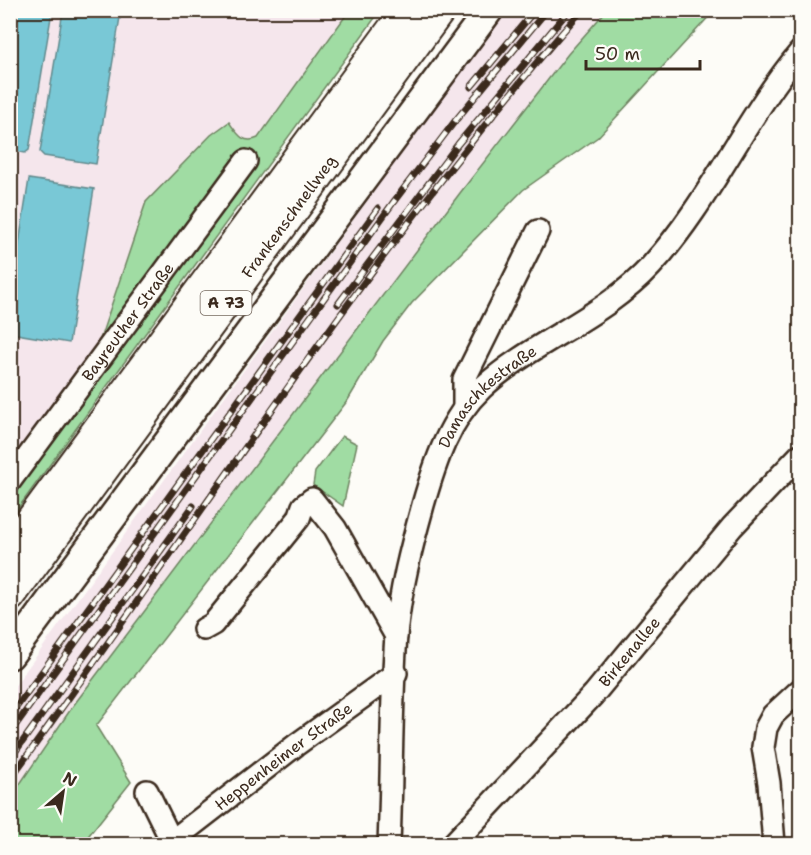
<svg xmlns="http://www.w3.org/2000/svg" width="811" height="855" viewBox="0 0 811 855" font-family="'Shantell Sans',sans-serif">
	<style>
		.built { fill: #f5e6ec }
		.green { fill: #a0dca3; stroke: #6e8360; stroke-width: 1.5 }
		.water { fill: #79c8d6; stroke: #60898c; stroke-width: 1.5 }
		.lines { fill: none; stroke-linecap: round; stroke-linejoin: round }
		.minor-casing { stroke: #3b2a1e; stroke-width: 26 }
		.major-casing { stroke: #3b2a1e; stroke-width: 32 }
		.highway-casing { stroke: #3b2a1e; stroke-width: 34 }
		.minor { stroke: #fdfcf7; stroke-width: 21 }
		.major { stroke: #fdfcf7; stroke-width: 27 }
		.highway { stroke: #fdfcf7; stroke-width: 30 }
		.rail-casing { stroke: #3b2a1e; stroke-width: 7 }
		.rail { stroke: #fdfcf7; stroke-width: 4.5; stroke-dasharray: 14; stroke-linecap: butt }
		.labels { text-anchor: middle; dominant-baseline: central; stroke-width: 4.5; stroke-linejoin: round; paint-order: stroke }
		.shield { fill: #fdfcf7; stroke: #75695f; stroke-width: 1.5 }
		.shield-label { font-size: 15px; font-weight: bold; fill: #3b2a1e }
		.street-label { font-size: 16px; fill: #3b2a1e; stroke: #fdfcf7 }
	</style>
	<rect width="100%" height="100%" fill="#fdfcf7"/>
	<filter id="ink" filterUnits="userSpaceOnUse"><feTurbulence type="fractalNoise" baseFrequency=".0167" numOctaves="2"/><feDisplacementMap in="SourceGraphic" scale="12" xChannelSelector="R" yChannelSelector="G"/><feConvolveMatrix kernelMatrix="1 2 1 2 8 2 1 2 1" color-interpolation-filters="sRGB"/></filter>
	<g filter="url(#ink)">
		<path class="built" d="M11,11h338l-91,127 -7,3 -9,-2 -13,-16 -139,246 -79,105z
			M505,11h101l-38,43 -108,139 -387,513 -62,91v-106z"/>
		<path class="green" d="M349,11h31l-369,507v-44l79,-105 56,-167 65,-67 18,-13c8,11 14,23 29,16z
			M606,11h108l-116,126 -75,53 -111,113 -29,38 -35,59 -252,326 35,56 -49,62h-71v-47l62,-91 387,-513 108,-139z
			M342,436l15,8 -14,62 -30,-21 2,-13z"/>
		<path class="water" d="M10,11h42l-23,139 -4,3 -14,-3z
			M63,11h58l-25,153 -52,-8 -4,-4z
			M29,179l65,10 -25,154 -58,-10v-38z"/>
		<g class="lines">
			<defs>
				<g id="minor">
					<path d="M464,408v-28l74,-149"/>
					<path id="s1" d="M10,481l236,-320"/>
					<path d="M204,629l9,-5 86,-106 4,-12 9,-7 23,29 61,108"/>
					<path d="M147,791l26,53"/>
					<path id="s2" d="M172,841l124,-96 100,-72"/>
					<path id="s3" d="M389,844c3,-69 2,-139 7,-209 4,-44 15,-87 27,-130 12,-42 26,-86 59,-117 51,-47 121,-70 169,-122 59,-64 93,-147 149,-214"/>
					<path id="s4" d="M453,844l141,-150 138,-167 68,-72"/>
					<path d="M774,844l-5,-61 -6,-36 3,-19 7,-13 27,-25"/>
				</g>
				<path id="major" d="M10,655l479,-645"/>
				<g id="highway">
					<path d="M10,549l397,-539"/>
					<path id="s5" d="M10,596l430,-586"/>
				</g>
			</defs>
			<use href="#minor" class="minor-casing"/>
			<use href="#major" class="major-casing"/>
			<use href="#highway" class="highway-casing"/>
			<use href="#minor" class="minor"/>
			<use href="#major" class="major"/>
			<use href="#highway" class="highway"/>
			<defs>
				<path id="rail" d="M471,87l64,-77
					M338,304l120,-160 111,-134
					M10,716l368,-508
					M10,733l385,-533 60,-79 92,-111
					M10,759l183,-253
					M10,779c189,-257 360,-529 572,-769"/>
			</defs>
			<use href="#rail" class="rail-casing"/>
			<use href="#rail" class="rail"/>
		</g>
	</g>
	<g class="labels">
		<rect class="shield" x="200.5" y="291" width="51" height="24" rx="4.5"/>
		<g class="shield-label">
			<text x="226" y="303">A 73</text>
		</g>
		<g class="street-label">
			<text stroke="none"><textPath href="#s5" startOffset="471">Frankenschnellweg</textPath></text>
			<text stroke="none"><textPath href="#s1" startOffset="198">Bayreuther Straße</textPath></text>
			<text stroke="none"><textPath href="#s3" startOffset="472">Damaschkestraße</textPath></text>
			<text stroke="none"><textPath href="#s4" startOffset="261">Birkenallee</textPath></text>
			<text stroke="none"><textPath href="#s2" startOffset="140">Heppenheimer Straße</textPath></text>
		</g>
	</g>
	<rect width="811" height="855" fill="none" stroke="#fdfcf7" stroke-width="36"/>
	<rect x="18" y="18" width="775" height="819" fill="none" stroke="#3b2a1e" stroke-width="2" filter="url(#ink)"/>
	<g transform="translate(63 792) rotate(29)" stroke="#fdfcf7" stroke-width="4.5" paint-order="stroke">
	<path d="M0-4.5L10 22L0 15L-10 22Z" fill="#3b2a1e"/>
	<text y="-9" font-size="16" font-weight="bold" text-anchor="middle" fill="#3b2a1e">N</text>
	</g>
	<path d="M586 60v9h114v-9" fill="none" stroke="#3b2a1e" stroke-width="3"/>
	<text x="595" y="60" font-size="18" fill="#3b2a1e" stroke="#fdfcf7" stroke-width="4.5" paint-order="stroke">50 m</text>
</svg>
